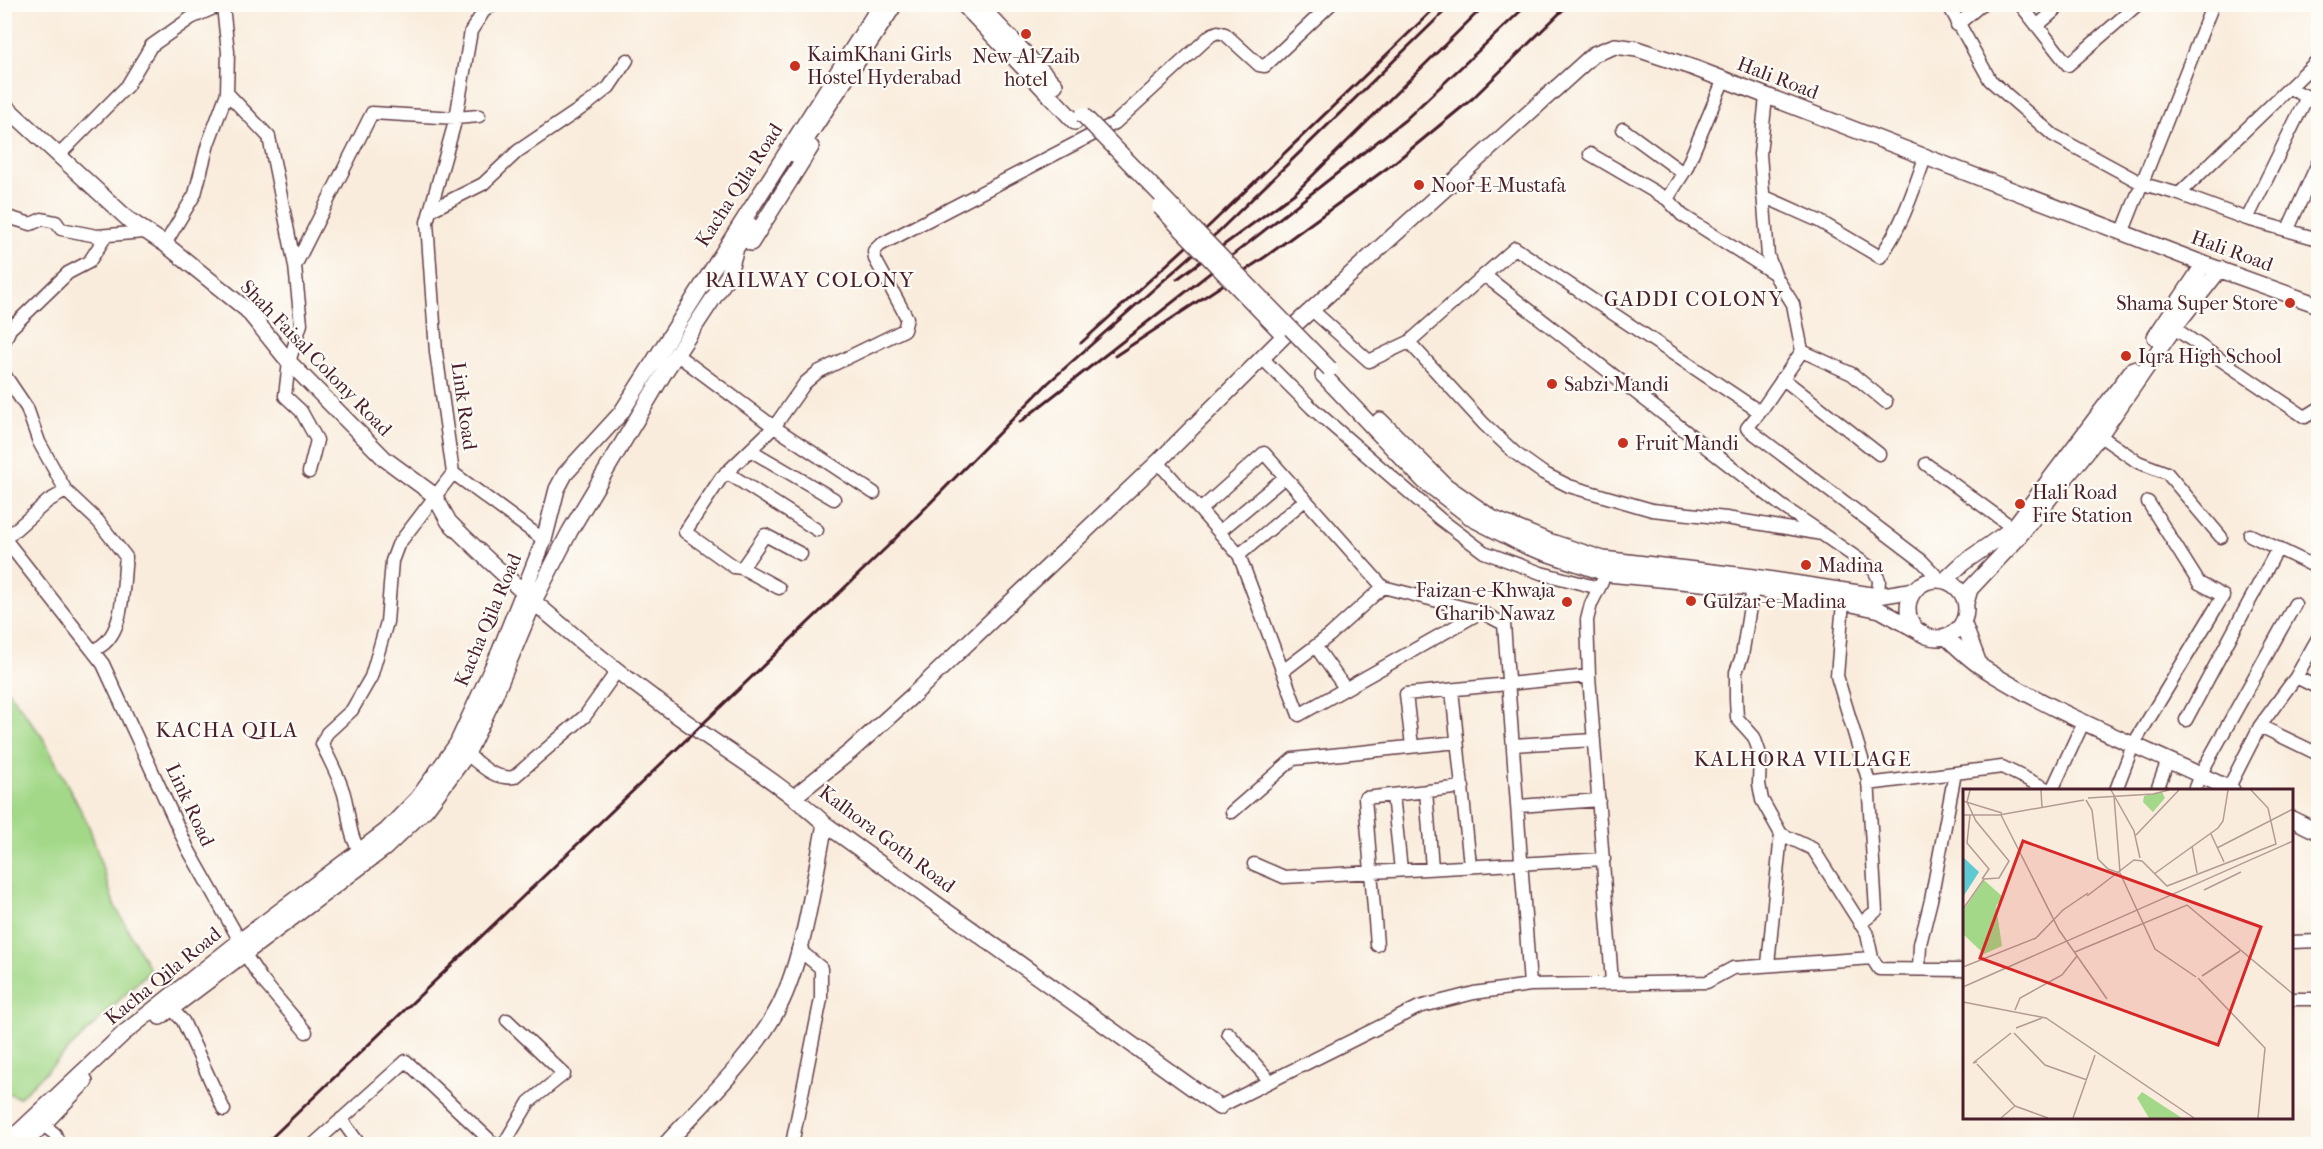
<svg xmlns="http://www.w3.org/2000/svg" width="2323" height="1149" viewBox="0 0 2323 1149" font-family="'IM FELL French Canon',serif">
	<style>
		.green { fill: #a3d888; stroke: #767c5a; stroke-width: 1.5 }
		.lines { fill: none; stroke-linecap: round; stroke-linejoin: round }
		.minor-casing { stroke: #643e46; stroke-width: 15 }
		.tertiary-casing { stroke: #643e46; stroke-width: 18 }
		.minor { stroke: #fff; stroke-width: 12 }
		.tertiary { stroke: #fff; stroke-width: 15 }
		.rail { stroke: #4a1f2b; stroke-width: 3 }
		.tertiary-bridge-casing { stroke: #643e46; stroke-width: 18; stroke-linecap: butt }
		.tertiary-bridge { stroke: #fff; stroke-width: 15 }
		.poi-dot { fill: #c8321e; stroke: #fdfcf7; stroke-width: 2 }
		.labels { text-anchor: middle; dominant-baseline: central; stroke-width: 4.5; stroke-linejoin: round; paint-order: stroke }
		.poi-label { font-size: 20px; fill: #4a1f2b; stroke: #fdfcf7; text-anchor: start }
		.street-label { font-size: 20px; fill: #4a1f2b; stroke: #fdfcf7 }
		.neighbourhood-label { font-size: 21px; letter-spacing: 1.5px; fill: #4a1f2b; stroke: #fdfcf7 }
		.inset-road { fill: none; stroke: #b39a95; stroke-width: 1.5 }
		.view { fill: #d62828; fill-opacity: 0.15; stroke: #d62828; stroke-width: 3 }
		.inset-edge { fill: none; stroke: #4a1f2b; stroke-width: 3 }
	</style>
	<rect width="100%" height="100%" fill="#fdfcf7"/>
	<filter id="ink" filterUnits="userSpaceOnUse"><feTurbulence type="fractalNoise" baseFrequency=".0167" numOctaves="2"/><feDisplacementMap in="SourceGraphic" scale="12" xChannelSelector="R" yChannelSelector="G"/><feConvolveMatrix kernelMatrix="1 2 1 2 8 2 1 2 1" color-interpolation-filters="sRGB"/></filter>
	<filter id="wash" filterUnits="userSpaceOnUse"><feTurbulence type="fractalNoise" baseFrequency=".008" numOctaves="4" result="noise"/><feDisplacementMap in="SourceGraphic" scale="24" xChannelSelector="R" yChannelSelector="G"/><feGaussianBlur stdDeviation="1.35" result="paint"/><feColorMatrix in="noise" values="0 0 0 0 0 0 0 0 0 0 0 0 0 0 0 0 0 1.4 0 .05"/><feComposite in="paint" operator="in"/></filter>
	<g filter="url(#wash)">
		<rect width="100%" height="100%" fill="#f9ecdc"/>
		<path class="green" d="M4,685l39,53 46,88 25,78 36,66 -131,128 -15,-7z"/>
	</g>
	<g filter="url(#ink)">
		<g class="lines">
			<defs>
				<path id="minor" d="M1948,4l42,76 63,55 90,49 36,10
					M2020,4l48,61 70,-61
					M1957,25l25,-21
					M2037,26l25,-22
					M2318,60l-139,134 68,25 71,20
					M1724,79l-38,90 -19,30 15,16 93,59
					M2289,88l29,14
					M227,93l42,44 26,129 6,58 -12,38 -4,34 16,15 16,29 -8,32
					M1623,129l60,44
					M1590,154l77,45
					M59,155l68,-69 24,-40 40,-28 32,-14
					M1763,196l56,25 61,36c23,-32 33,-66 46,-102
					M433,209l50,-25 35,-33 71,-48 20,-16 18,-27
					M4,216l27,8 11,-5 14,3 5,7 36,7 47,-4
					M2247,219l60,-122
					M2288,229l30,-66
					M2123,231l90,-227
					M165,244l30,-50 13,-50 19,-51 1,-41 -5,-46
					M295,266l77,-153 84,5 23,-2
					M1484,275l298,231 37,25
					M1312,310l57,51 40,-19 106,-94 245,164 42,-61 -9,-47 -17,-27 -8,-21 -8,-102 6,-57
					M2174,328l131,89 13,-8
					M4,342l6,-13 58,-56 21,-11 17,-26
					M1409,342l75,82 31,29 28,20 26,13 83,24 74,8 96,16 52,36 5,10 -1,16
					M1802,351l50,23 34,28
					M676,354l98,73 -53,51 -36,54 49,35 8,1 37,20
					M1262,358l50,50 128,111 44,33 57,21 58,15
					M4,374l23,34 12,34 27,49 32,30 28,36c-4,30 0,82 -33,93
					M1782,378l97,76
					M1760,412l-13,16 175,133 18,19
					M2093,431l45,31 29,11 54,64
					M750,450l84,49
					M1158,462l81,93 60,160 182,-103
					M1926,464l87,64
					M726,472l91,58
					M453,473l91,67
					M874,493l-100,-66 31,-44 13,-11 86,-42 3,-12 -32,-59 -1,-8 6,-6 235,-122 96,-88 7,-3 7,2 34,31 6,1 66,-62
					M1200,510l64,-57 119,134 98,25 23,12 26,361
					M1220,531l65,-54
					M2250,535l68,33
					M4,538l99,126 85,185 52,92
					M5,539l43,-38 18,-10
					M1239,555l66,-55
					M742,568l23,-33 36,19
					M1602,582l-11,22 -4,16 2,56 23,306
					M1843,602l-6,74 31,103 8,132 -16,13
					M1316,647l29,41
					M1283,671l47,-36 53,-48
					M2296,677l22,11
					M1452,690l18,175
					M2186,720l92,-172
					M2260,726l58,28
					M1514,745l80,-5
					M1412,746l-6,-52 183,-18
					M467,754c15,12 27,26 47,23l71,-61 32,-45
					M1868,784l87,-11
					M2228,789l32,-63 36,-49 22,-39
					M2052,790l31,-67
					M2116,790l17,-45 90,-149 -24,-13 -51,-81
					M2157,790l11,-30
					M2194,790l6,-15 95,-171
					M1426,791l6,77
					M1393,795l8,75
					M1519,806l80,-6
					M1232,812l61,-53 164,-17
					M360,851c-13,-17 -10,-43 -18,-63 -5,-15 -13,-29 -20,-44l5,-11 25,-23 19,-33 16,-55 5,-61 6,-16 55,-72 -17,-121 -9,-130 29,-104 15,-87 13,-20 10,-7
					M1254,864l30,13 320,-18
					M2292,942l26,-1
					M1377,945l-12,-147 98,-11
					M244,953l18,27 44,52
					M1872,958l7,11 85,1
					M1768,964l13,-130
					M1919,969l1,-25 11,-44 24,-127 47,-6 47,23
					M2292,999h26
					M171,1008l12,13 41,89
					M1228,1033l41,47
					M1219,1107l200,-100 55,-14 56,-8 177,-3 26,-14 139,-10 -5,-24 -54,-85 -32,-15 -19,-34 -3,-16 1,-30 -6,-17 -17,-19 -1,-19v-27l6,-16 11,-68
					M341,1119l18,25
					M37,1120l18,14 4,10
					M314,1144l92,-83 88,83
					M504,1144l25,-42 35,-28 -57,-54
					M792,1144l29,-145v-31l-23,-19"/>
				<path id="tertiary" d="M963,4l112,118
					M978,4l77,81
					M4,105l125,115 36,24 82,66 42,52 96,97 49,36 15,27c69,69 143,132 222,189 51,38 108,70 154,113l394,283
					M796,155l99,-151
					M751,243l60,-96
					M2155,337l49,-73
					M1323,375l101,106 49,38 55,28 80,27 145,14 90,14 37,8 42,23
					M1380,420l66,66 46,32 56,23 55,18 151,18 124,19 37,-6
					M1945,580l18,-17 50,-35 120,-159
					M1908 609a29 29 0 1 1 58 0a29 29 0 1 1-58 0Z
					M1966,603l4,-14 46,-49 84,-105 74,-107 46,-59
					M1963,622l16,42
					M1945,636c11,10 23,22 35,30 79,51 168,83 252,124
					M795,796l56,-45 61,-55 246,-234 140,-140 296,-268 21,-8 22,3 57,19 510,196 114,41
					M2292,819l26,13
					M160,1017l225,-169 41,-39 41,-55 28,-59 40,-96 35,-68 96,-161 62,-94 8,-28 14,-23
					M6,1144l118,-111 116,-92 146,-110 32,-33 39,-54 42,-91 45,-113 13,-51 8,-15 56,-61 260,-409
					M24,1144l61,-63
					M666,1144c37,-41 81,-81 109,-130 28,-48 39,-135 50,-190"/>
			</defs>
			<use href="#minor" class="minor-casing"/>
			<use href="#tertiary" class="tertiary-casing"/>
			<use href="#minor" class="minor"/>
			<use href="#tertiary" class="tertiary"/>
			<path class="rail" d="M1177,279l118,-86 191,-189
				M1081,343l128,-117 230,-222
				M1115,356l150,-99 129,-94 79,-65 96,-94
				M1020,422l385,-302 123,-116
				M265,1144l622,-597 161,-164 169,-150 235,-229"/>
			<defs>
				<path id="tertiary-bridge" d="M1083,115l247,254
					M1160,207l119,123"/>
			</defs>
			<use href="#tertiary-bridge" class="tertiary-bridge-casing"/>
			<use href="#tertiary-bridge" class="tertiary-bridge"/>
		</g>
	</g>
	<g class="poi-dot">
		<circle cx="1026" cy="34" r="6"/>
		<circle cx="795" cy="66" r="6"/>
		<circle cx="1419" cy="185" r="6"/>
		<circle cx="2290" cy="303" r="6"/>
		<circle cx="2126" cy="356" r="6"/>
		<circle cx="1552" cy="384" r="6"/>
		<circle cx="1623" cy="443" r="6"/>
		<circle cx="2020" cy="504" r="6"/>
		<circle cx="1806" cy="565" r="6"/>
		<circle cx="1691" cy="601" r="6"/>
		<circle cx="1567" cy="602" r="6"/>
	</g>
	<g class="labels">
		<g class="poi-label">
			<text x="807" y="54">KaimKhani Girls<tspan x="807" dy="23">Hostel Hyderabad</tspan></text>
			<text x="1026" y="56" text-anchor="middle">New-Al-Zaib<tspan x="1026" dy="23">hotel</tspan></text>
			<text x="1431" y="185">Noor-E-Mustafa</text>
			<text x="2278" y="303" text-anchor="end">Shama Super Store</text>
			<text x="2138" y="356">Iqra High School</text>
			<text x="1564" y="384">Sabzi Mandi</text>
			<text x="1635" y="443">Fruit Mandi</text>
			<text x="2032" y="492">Hali Road<tspan x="2032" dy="23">Fire Station</tspan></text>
			<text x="1818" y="565">Madina</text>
			<text x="1555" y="590" text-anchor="end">Faizan-e-Khwaja<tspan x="1555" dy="23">Gharib Nawaz</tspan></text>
			<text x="1703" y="601">Gulzar-e-Madina</text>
		</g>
		<g class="street-label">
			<text transform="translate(1778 78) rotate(21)">Hali Road</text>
			<text transform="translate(739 185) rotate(-57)">Kacha Qila Road</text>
			<text transform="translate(2232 251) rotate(20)">Hali Road</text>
			<text transform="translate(316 358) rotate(46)">Shah Faisal Colony Road</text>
			<text transform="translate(464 406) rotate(82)">Link Road</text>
			<text transform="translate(488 620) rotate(-67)">Kacha Qila Road</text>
			<text transform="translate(190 805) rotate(65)">Link Road</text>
			<text transform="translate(887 839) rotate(37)">Kalhora Goth Road</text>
			<text transform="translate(163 976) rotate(-39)">Kacha Qila Road</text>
		</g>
		<g class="neighbourhood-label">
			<text x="810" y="280">RAILWAY COLONY</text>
			<text x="1694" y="299">GADDI COLONY</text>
			<text x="227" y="730">KACHA QILA</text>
			<text x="1803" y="759">KALHORA VILLAGE</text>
		</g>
	</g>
	<g transform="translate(1963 789)">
		<rect width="330" height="330" fill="#f9ecdc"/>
		<path d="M199,3l3,6 -12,14 -10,-10 1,-6zM21,91l19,17 -7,9 6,40 -18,8 -21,-20v-23zM179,303l40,26h-33l-12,-20z" fill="#a3d888"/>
		<path d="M0,68l16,15 -16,25z" fill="#5ccad0"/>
		<path class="inset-road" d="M78,1l1,18M148,1l23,41 6,27M151,7l6,76M125,9l65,-4 16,-4M123,11l6,10 6,49 10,10 12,4 35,76 41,28M0,12l39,12M0,26h36l85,-15M7,26l-3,28 22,26 -7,10M38,26l58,115 48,69M248,45l13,28M173,46l43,-45M229,57l5,27M254,59l76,-39M191,85l64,-46 5,-7 5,-31M241,101l37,-18M124,107l47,-36 8,1 25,25 109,-42 -8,-36 -17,-18M0,120l21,-30 15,-1 10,-17 -33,-40 -9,-19 3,-12M112,163l112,-47 106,89M0,178l73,-29 27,-28 25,-17M239,187l38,-25M235,189l67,70 -7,70M0,198l330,-146M0,213l83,16 148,100M52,221l5,-12 42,-23 15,-19M53,239l26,-10M51,244l31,32 42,15M14,273l-4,1 38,-30M14,275l38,42 33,12M38,329l14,-12M110,329l22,-63"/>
		<path class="view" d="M60,52l238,86 -43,118 -238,-87z"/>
		<rect width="330" height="330" class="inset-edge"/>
	</g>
	<rect width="2323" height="1149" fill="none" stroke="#fdfcf7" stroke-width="24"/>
</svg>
